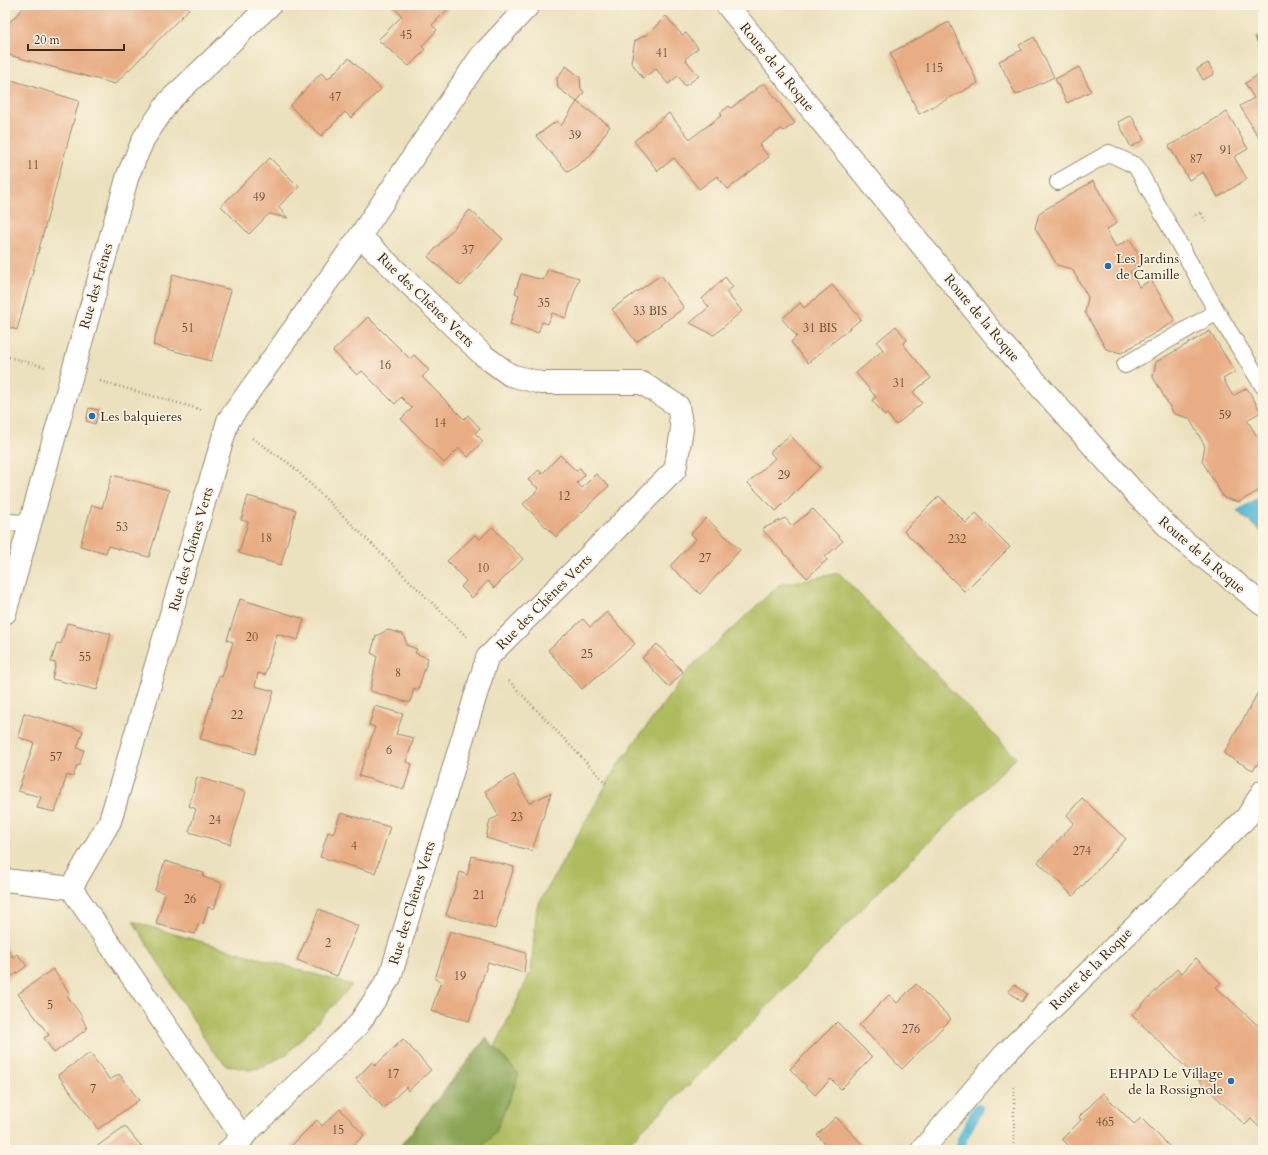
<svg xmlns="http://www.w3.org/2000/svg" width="1268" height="1155" viewBox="0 0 1268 1155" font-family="Cardo,serif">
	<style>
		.green { fill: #aebc5e; stroke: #74733e }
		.forest { fill: #8aa455; stroke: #62673a }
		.water { fill: #58b9d6; stroke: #4a727a }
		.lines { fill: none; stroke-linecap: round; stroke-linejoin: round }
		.stream { stroke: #58b9d6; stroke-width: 10 }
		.building { fill: #e8ad85 }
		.service-casing { stroke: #94866e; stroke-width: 18 }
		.minor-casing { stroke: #94866e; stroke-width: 24 }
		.path { stroke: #94866e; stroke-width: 2.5; stroke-dasharray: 1 3; stroke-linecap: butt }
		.service { stroke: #fff; stroke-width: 16 }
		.minor { stroke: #fff; stroke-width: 22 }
		.poi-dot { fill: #1f6fb2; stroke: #fcf5e5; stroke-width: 1.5 }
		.labels { text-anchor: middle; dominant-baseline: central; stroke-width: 3; stroke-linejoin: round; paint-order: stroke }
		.number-label { font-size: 12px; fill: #664b38 }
		.street-label { font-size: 14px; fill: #3b2a1e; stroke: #fcf5e5 }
		.poi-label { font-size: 14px; fill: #3b2a1e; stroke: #fcf5e5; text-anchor: start }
	</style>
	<rect width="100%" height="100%" fill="#fcf5e5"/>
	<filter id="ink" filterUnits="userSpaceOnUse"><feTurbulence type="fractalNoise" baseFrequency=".025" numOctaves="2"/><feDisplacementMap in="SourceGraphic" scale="8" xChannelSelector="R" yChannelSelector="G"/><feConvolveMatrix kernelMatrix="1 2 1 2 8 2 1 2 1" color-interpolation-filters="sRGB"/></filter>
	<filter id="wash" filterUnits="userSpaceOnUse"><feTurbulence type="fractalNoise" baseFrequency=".012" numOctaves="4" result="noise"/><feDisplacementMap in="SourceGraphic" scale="16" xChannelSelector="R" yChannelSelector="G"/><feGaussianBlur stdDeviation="0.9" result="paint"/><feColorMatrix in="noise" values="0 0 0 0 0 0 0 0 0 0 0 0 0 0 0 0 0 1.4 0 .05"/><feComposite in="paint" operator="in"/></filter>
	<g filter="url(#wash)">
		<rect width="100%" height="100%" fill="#ece1be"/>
		<path class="green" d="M839,573l177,185 -122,118 -173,178 -100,96h-142l16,-17 24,-58 -24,-28 36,-76 6,-64 80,-141 73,-98 89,-83z
			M133,921l14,5 205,59 -64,68 -25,14 -13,3 -24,-5 -15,-16z"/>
		<path class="forest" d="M486,1038l33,37 -24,58 -16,17h-82z"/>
		<path class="water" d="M1263,495v38l-26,-22z"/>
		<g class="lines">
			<path class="stream" d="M961,1150l1,-11 16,-31"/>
		</g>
		<g id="blocks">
			<path class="building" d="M26,5h159l4,4 -74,75 -110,-30 4,-31z
				M391,5h61l-20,20 5,5 -15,16 3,4 -16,16 -31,-26 24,-24z
				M666,16l16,19 4,-2 12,15 -13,11 14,17 -14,10 -7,-10 -10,8 -12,-15 -13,9 -12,-16 4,-21 14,-8z
				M949,22l29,61 -59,31 -29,-61z
				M1263,33v11l-4,2 -4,-9z
				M1034,37l20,40 -38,18 -17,-34 23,-11 -3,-5z
				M349,58l32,31 -30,29 -6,-6 -24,24 -31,-30 31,-33 7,6z
				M1208,63l6,11 -11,6 -6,-11z
				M566,66l14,11 1,12 3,3 -7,10 33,24 -20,30 -22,16 -32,-36 21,-15 4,5 16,-24 -19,-14 -1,-10z
				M1079,67l12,24 -24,12 -12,-24z
				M1260,74l3,6v62l-1,1 -22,-37 14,-8 -9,-15z
				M5,78l74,23 -62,229 -12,-4z
				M764,83l31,40 -11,8 -3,-2 -22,16 10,12 -41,32 -11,-13 -18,13 -25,-31 -16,13 -24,-30 35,-28 21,26 32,-24 -2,-2 9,-7 2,2z
				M1227,112l21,37 -14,8 13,22 -29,18 -15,-25 -14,8 -20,-34z
				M1131,115l13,25 -13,7 -13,-25z
				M270,158l29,29 -21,20 10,11 -19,-4 -20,20 -28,-28z
				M1093,181l24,42 -11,7 10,17 14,-8 13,24 -13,8 9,16 12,-7 24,41 -54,32 -15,-4 -21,-37 3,-15 -16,-28 -15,-4 -22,-37 4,-15z
				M470,210l33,29 -42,47 -33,-29z
				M548,269l31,9 -13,40 -14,-5 -4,11 -6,-2 -4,11 -28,-9 9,-29 -4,-2 6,-19 22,6z
				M173,274l58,16 -20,71 -58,-16z
				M661,275l23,33 -48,34 -24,-33z
				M725,277l8,10 -7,5 16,19 -28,24 -24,-12 19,-16 -7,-8z
				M832,285l29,34 -53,44 -17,-21 6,-6 -15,-17 18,-16 4,5z
				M368,317l42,42 4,-4 15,15 -7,7 42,42 4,-4 12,13 -5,5 8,8 -15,16 -9,-9 -15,15 -43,-44 11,-11 -11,-11 -6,7 -33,-33 -5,4 -24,-24z
				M896,326l11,14 -4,4 28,34 -18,14 9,11 -26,22 -9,-11 -2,2 -13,-16 4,-3 -20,-24 27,-23 -6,-8z
				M1210,331l25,41 -12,7 10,17 14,-8 14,24 -14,8 10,16 6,-4v56l-24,14 -15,-4 -22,-37 3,-15 -16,-28 -15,-4 -21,-37 3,-15z
				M89,408l10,2 -4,14 -9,-3z
				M790,435l30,32 -44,44 -28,-28 27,-25 -5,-6z
				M560,455l16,16 4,-3 5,7 -8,8 5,5 14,-14 13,12 -53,51 -33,-33 16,-15 -11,-9 11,-10 3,4z
				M112,475l57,15 -20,67 -41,-11 -2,7 -26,-7 12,-41 10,3z
				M248,496l48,14 -15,55 -42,-12 9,-31 -7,-2z
				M939,496l27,27 10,-10 34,34 -45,45 -61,-61z
				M813,509l30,32 -18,16 2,3 -20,18 -45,-49 23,-11 7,8z
				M706,518l34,32 -40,44 -30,-28 26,-27 -5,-5z
				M492,527l31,32 -29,29 -6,-7 -16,17 -11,-11 5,-6 -19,-20 28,-26 5,4z
				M240,599l64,20 -6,21 -21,-6 -12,41 -7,-2 -3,13 19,5 -19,63 -55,-15 19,-63 3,1 11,-35 -6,-2z
				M607,612l28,32 -53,45 -34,-39 35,-31 7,8z
				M67,623l44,11 -14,56 -45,-11 4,-16 -5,-1 6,-19 4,1z
				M388,630l15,4 3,8v3l11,4 -2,4 13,5 -10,32 -4,-2 -4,15 -40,-12 7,-35 -6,-3 5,-17z
				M657,644l26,28 -14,15 -27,-29z
				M1263,683v74l-10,13 -29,-16z
				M375,706l28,8 -7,20 18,4 -8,24 6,2 -8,25 -45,-13 16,-49 -6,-2z
				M24,713l59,18 -6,17 7,2 -5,16 -2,-1 -4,12 -6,-2 -12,37 -18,-4 4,-11 -23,-6 16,-48 -16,-6z
				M514,775l15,28 22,-10 -19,58 -46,-13 4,-18 9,-4 -14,-25z
				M197,777l49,15 -16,52 -41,-12 7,-23 -7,-3z
				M1082,798l44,41 -53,57 -35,-34 36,-39 -7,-8z
				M341,813l49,14 -15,46 -55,-16 8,-25 5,2z
				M472,856l42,11 -19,62 -49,-14 14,-43 7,3z
				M165,861l39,12 -1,4 19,6 -8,26 -6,-2 -5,17 -4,-1 -4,11 -39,-10 9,-31 -10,-3z
				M319,909l39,17 -21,50 -40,-16z
				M450,931l76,22 -2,20 -36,-11 -19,59 -38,-10 10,-30 -6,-2z
				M5,946l8,11 4,-3 10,12 -22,15z
				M1196,958l25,25 -5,4 47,43v101l-12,-12 -6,6 -113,-110 45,-46 5,4z
				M53,969l17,25 -3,2 14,19 6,14 -33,24 -10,-15 5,-3 -31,-41z
				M916,984l35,35 -49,50 -43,-44 30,-30 8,8z
				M1014,984l13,10 -5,8 -14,-11z
				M837,1022l35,35 -31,32 -10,-10 -16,16 -25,-26z
				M403,1039l28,31 -23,21 -2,-4 -22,21 -28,-29 16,-17 3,4z
				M90,1053l20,27 9,-6 20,26 -41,29 -40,-54z
				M1103,1093l31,31 7,-6 32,32h-100l-11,-11 19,-19 -2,-3z
				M340,1109l24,26 -15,15h-58l-2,-2 28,-28 5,6z
				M836,1117l32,33h-37l-14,-15z
				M125,1126l19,24h-52z"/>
		</g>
	</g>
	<g filter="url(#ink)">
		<use href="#blocks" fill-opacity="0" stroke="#94866e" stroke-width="1"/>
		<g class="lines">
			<defs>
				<path id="service" d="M1058,182l51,-29 27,13 81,146 46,74
					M1125,365l92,-53
					M5,522l25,1"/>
				<path id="minor" d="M727,5l269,332 138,155 40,41 89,72
					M5,613l123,-438 16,-37 25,-37 101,-96
					M5,880l66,8 172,250
					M71,888l39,-67 118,-400 132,-185 121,-180 48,-51
					M229,1150l129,-125 32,-48 97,-319 188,-188 7,-41 -4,-23 -36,-23h-101l-31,-8 -27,-20 -123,-119
					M922,1150l82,-95 243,-238 16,-26"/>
			</defs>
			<use href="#service" class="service-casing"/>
			<use href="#minor" class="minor-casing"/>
			<path class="path" d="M1192,217l9,-5 5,11
				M5,356l40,11
				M100,381l103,29
				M252,438l38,26 178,174
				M509,681l97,102
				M1014,1087v63"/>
			<use href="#service" class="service"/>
			<use href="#minor" class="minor"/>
		</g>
	</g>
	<g class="poi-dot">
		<circle cx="1108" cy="266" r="4"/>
		<circle cx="92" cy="416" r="4"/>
		<circle cx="1231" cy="1081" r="4"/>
	</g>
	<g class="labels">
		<g class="number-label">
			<text x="406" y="35">45</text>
			<text x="662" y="53">41</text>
			<text x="934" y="68">115</text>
			<text x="335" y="97">47</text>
			<text x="575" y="135">39</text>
			<text x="1226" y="150">91</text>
			<text x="1196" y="159">87</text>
			<text x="33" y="165">11</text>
			<text x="259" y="197">49</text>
			<text x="468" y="250">37</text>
			<text x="544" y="303">35</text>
			<text x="650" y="311">33 BIS</text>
			<text x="188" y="328">51</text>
			<text x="820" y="328">31 BIS</text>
			<text x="385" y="365">16</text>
			<text x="899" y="383">31</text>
			<text x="1225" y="415">59</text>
			<text x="440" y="423">14</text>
			<text x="784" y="475">29</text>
			<text x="564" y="496">12</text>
			<text x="122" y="527">53</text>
			<text x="266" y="538">18</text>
			<text x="957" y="539">232</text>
			<text x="705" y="558">27</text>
			<text x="483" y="568">10</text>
			<text x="252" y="637">20</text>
			<text x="587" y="654">25</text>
			<text x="85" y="657">55</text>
			<text x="398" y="673">8</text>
			<text x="237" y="715">22</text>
			<text x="389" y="750">6</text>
			<text x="56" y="757">57</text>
			<text x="517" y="817">23</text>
			<text x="215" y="820">24</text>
			<text x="354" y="846">4</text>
			<text x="1082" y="851">274</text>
			<text x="479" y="895">21</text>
			<text x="190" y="899">26</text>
			<text x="328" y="943">2</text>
			<text x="460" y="976">19</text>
			<text x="50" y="1005">5</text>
			<text x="911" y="1029">276</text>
			<text x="393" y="1074">17</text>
			<text x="93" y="1089">7</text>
			<text x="1105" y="1122">465</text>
			<text x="338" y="1130">15</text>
		</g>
		<g class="street-label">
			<text transform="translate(777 67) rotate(51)">Route de la Roque</text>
			<text transform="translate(96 286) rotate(-74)">Rue des Frênes</text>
			<text transform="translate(426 300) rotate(44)">Rue des Chênes Verts</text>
			<text transform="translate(982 318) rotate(50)">Route de la Roque</text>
			<text transform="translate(191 549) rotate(-74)">Rue des Chênes Verts</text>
			<text transform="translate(1202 555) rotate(41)">Route de la Roque</text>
			<text transform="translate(544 602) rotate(-45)">Rue des Chênes Verts</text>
			<text transform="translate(412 903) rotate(-73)">Rue des Chênes Verts</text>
			<text transform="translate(1091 969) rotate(-45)">Route de la Roque</text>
		</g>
		<g class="poi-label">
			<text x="1116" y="258">Les Jardins<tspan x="1116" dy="16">de Camille</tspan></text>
			<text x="100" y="416">Les balquieres</text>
			<text x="1223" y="1073" text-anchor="end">EHPAD Le Village<tspan x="1223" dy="16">de la Rossignole</tspan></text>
		</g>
	</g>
	<rect width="1268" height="1155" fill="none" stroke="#fcf5e5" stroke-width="20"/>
	<path d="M28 44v6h96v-6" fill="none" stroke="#3b2a1e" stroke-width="2"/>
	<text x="34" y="44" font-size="12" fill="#3b2a1e" stroke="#fcf5e5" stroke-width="3" paint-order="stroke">20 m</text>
</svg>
